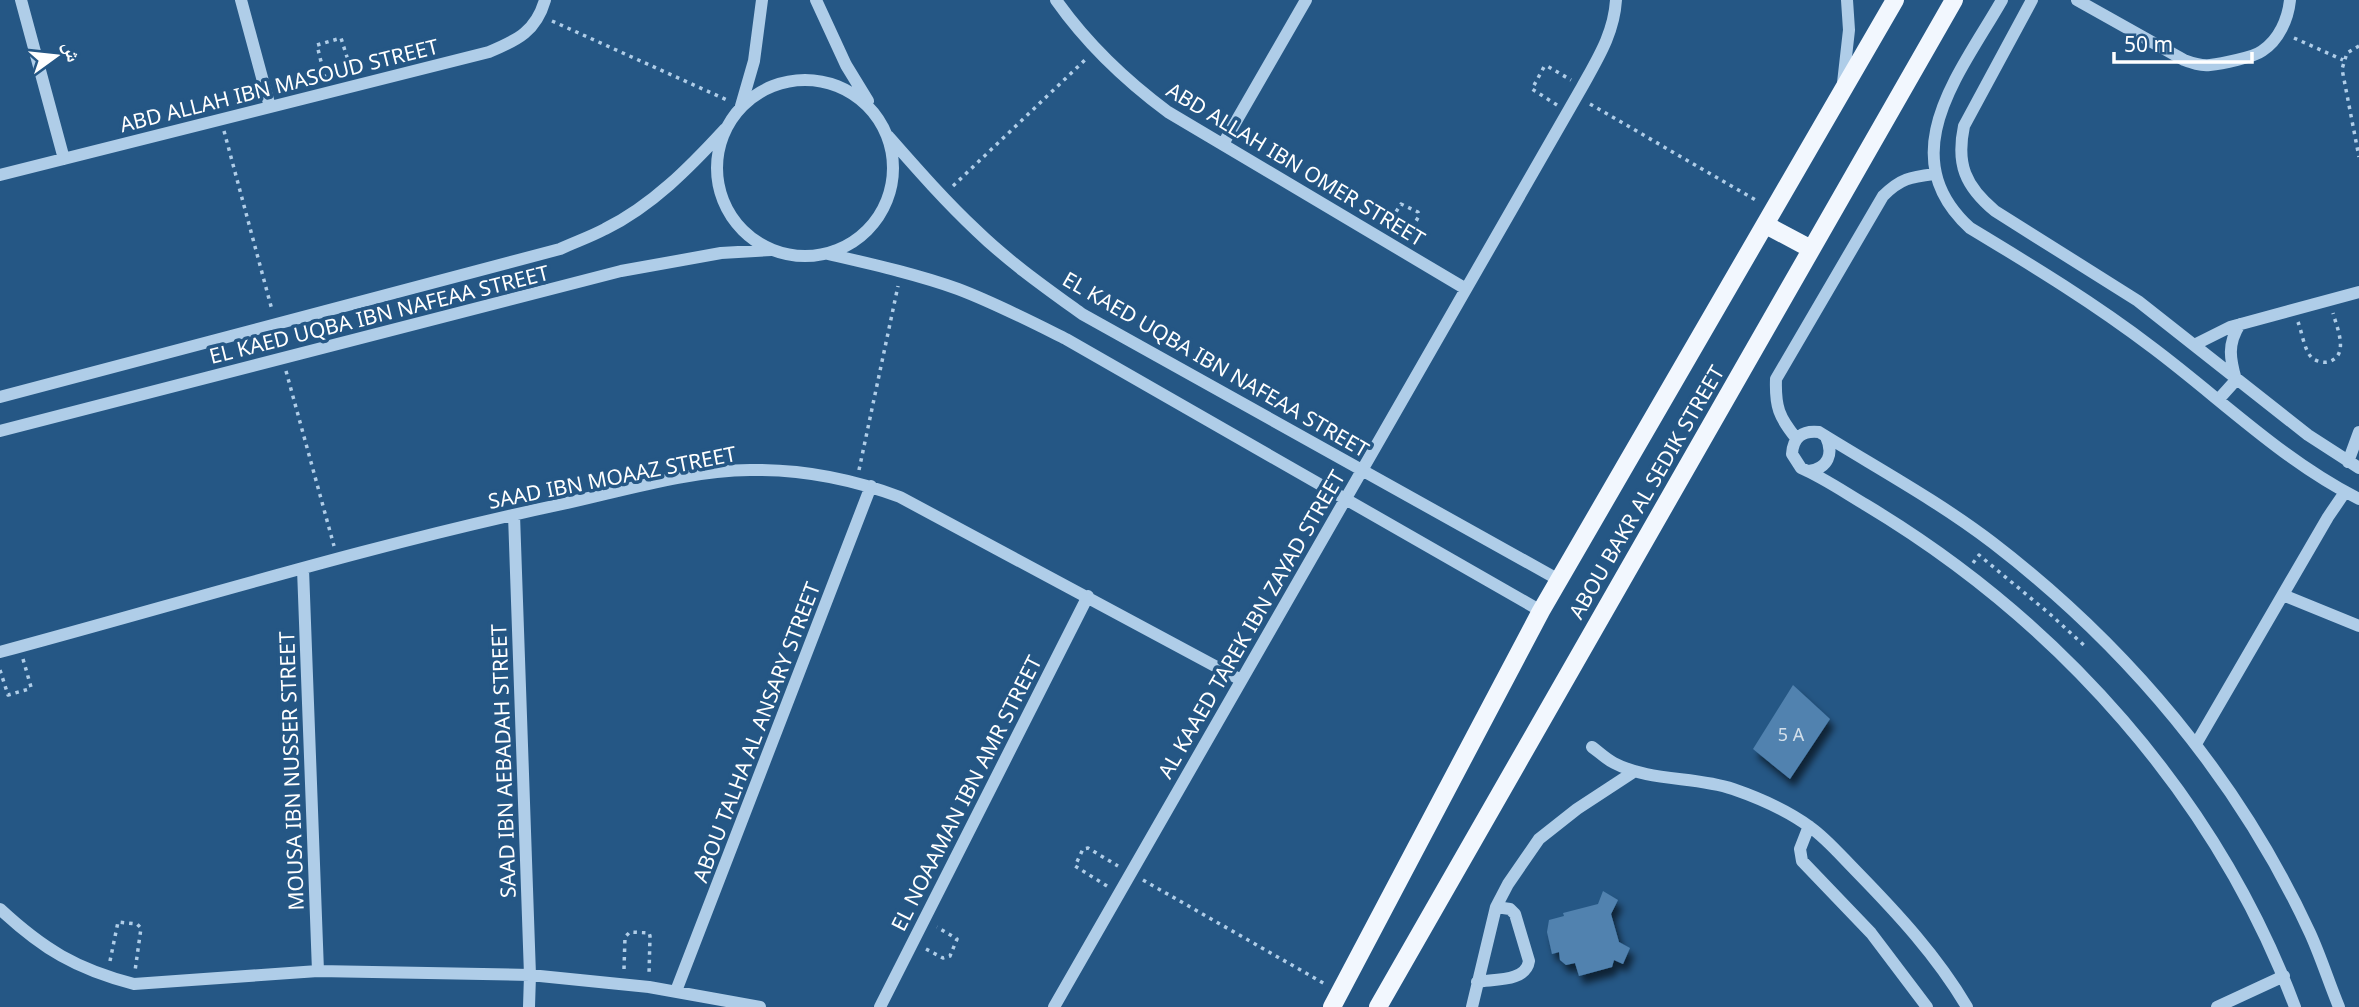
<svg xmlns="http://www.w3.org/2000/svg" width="2359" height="1007" viewBox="0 0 2359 1007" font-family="'Noto Sans','Noto Naskh Arabic',sans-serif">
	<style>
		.building { fill: #5182af; filter: url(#shadow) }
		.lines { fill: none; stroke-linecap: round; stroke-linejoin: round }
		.path { stroke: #afcde8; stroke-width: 3.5; stroke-dasharray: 3.5 5; stroke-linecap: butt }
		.minor { stroke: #afcde8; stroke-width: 12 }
		.major { stroke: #f2f7fe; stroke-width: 18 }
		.labels { text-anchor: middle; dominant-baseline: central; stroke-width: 7; stroke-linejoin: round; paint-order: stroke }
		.number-label { font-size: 18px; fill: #d4e0eb }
		.street-label { font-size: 21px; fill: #fff; stroke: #255785 }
	</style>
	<defs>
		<filter id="shadow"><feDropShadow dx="4.5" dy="8" stdDeviation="3.5" flood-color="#0009"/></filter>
	</defs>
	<rect width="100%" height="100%" fill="#255785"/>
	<path class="building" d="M1793,685l37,34 -40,60 -37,-30z
		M1603,891l15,9 -7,14 8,28 11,6 -7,16 -9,-4 -2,7 -33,9 -4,-13 -9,2 -6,-5 -1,-8 -7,2 -5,-22 2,-12 15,-4 -1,-3 35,-9z"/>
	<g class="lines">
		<path class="path" d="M552,21l175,79
			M2294,38l49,22
			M2359,46l-12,7 -5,16 17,88
			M325,78l-8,-33 24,-7 11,35
			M1590,104l169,98
			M1557,105l-25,-16 12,-22 3,-1 24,14
			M224,131l48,179
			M953,186l134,-128
			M1387,226l14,-22 17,8 1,4 -13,22
			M2298,322c4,10 6,28 14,36 4,3 11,5 16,4 22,-6 9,-34 5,-49
			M286,371l48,175
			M859,470l39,-184
			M1973,563l6,-8 72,60 36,33
			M0,670l8,25 21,-6 2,-2 -8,-28
			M1143,880l182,104
			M1107,886l-32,-20 8,-17 5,-1 30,18
			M926,949l17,9 7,-2 7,-17 -20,-12
			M110,961l8,-39 19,2 4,4 -6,43
			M624,969l1,-32 5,-5 19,1 1,3 -1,39"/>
		<path class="minor" d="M21,0l43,159
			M241,0l29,107
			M816,0l30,65 22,36
			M1056,0c31,44 69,80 112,112l298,177
			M2002,0c-41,72 -112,155 -32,228 63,38 124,75 183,120 68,51 129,112 206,151
			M2032,0l-68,126c-8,38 1,60 31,85l143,90 170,134 51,33
			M2077,0l107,60c8,3 16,6 26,5 11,-1 44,-8 52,-14 17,-11 26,-32 28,-51
			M717 168a88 88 0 1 1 176 0a88 88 0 1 1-176 0Z
			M1843,83l6,-53 -2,-30
			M741,106l13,-45 8,-61
			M888,136c29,33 57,65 89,95 32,31 69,57 105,83l477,266
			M1223,144l83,-144
			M0,175l489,-123c29,-12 47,-21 56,-52
			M828,254c43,10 88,20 130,35 37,14 72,32 108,50l475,272
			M2194,345l36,-18 129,-35
			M0,397l560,-148c15,-7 30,-12 45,-20 47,-23 85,-62 120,-100
			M2218,400l18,-20c-6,-21 -9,-36 4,-56
			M0,431l621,-160 100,-18 50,-3
			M1796,438c-17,-21 -21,-31 -20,-59l107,-183c18,-18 28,-19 52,-22
			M2348,462l11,-30
			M1809,471c19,-3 25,-17 17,-34
			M514,515l16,460 -1,32
			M303,569l15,402
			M2283,595l76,31
			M0,652c186,-50 370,-107 558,-147 60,-13 132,-35 192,-35 53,-1 102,9 150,27l341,183
			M2196,744l132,-227 17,-25
			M1592,747c7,5 14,12 22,16 36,19 81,13 119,26 26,9 54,21 77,38 17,12 31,29 46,44 41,42 81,85 111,136
			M1809,826l-9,23 2,12 69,72 56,74
			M0,909c43,40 76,60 134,75l184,-13 212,4 119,12 111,20
			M1477,982c17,-3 49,0 52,-21l-14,-47 -5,-5 -14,-2
			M676,991l195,-505
			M880,1007l208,-411
			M1054,1007l528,-920c16,-29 32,-54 34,-87
			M1472,1007l24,-100 12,-23 31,-45 38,-30 58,-38
			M2217,1007l67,-31
			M2295,1007c-79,-211 -237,-387 -429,-502 -22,-13 -42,-27 -65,-37l-9,-14c1,-16 10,-24 27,-22 58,36 119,69 174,111 134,103 246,236 317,390 11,24 19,50 29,74"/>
		<path class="major" d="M1766,225l45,24
			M1332,1007l209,-396 354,-611
			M1378,1007l576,-1007"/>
	</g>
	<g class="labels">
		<g class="number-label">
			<text x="1791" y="734">5 A</text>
		</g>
		<g class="street-label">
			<text transform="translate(279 85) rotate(-14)">ABD ALLAH IBN MASOUD STREET</text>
			<text transform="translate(1296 164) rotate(31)">ABD ALLAH IBN OMER STREET</text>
			<text transform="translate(379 314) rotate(-14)">EL KAED UQBA IBN NAFEAA STREET</text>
			<text transform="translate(1216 364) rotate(30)">EL KAED UQBA IBN NAFEAA STREET</text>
			<text transform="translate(612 477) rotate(-11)">SAAD IBN MOAAZ STREET</text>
			<text transform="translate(1646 492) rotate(-60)">ABOU BAKR AL SEDIK STREET</text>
			<text transform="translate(1251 624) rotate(-60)">AL KAAED TAREK IBN ZAYAD STREET</text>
			<text transform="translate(756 732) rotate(-69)">ABOU TALHA AL ANSARY STREET</text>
			<text transform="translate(503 761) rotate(-92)">SAAD IBN AEBADAH STREET</text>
			<text transform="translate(291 771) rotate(-92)">MOUSA IBN NUSSER STREET</text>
			<text transform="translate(966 793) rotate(-63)">EL NOAAMAN IBN AMR STREET</text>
		</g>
	</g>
	<g transform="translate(56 56) rotate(75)" stroke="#255785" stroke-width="5" paint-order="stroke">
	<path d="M0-5L12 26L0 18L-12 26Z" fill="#ffffff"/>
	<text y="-10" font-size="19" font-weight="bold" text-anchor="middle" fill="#ffffff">ش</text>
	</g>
	<path d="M2114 52v10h138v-10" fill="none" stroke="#ffffff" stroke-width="3.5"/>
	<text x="2124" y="52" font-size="21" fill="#ffffff" stroke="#255785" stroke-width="5" paint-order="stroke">50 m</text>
</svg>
